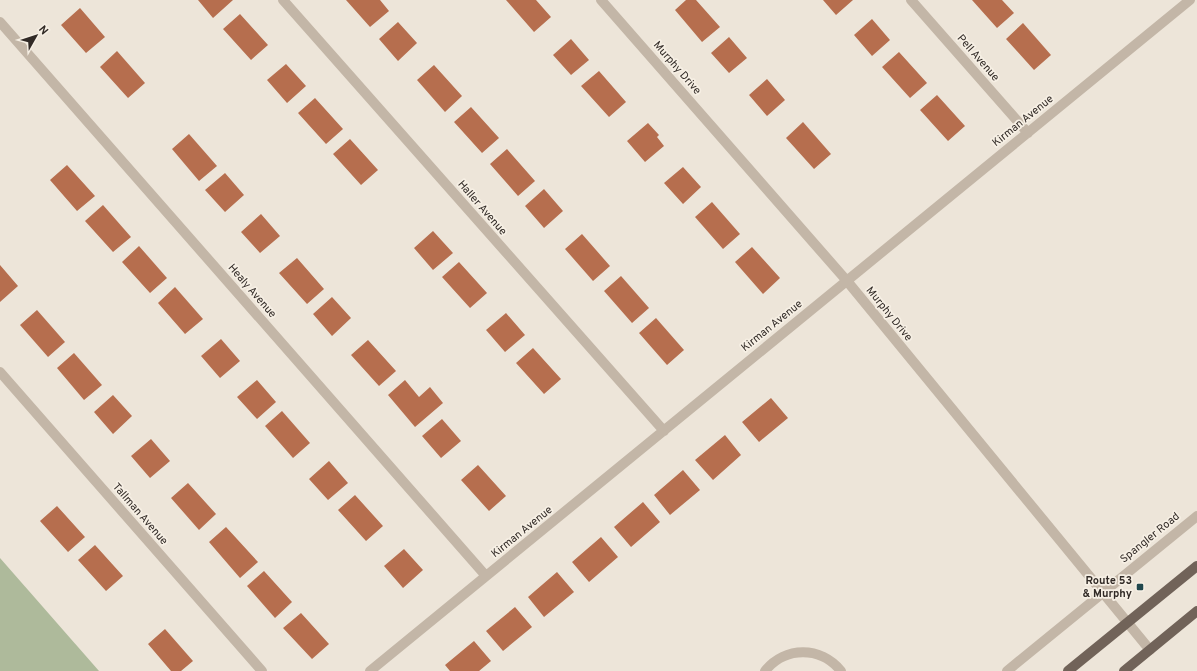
<svg xmlns="http://www.w3.org/2000/svg" width="1197" height="671" viewBox="0 0 1197 671" font-family="Overpass,sans-serif">
	<style>
		.green { fill: #aeba9b }
		.building { fill: #b66e4e }
		.lines { fill: none; stroke-linecap: round; stroke-linejoin: round }
		.minor { stroke: #c3b6a7; stroke-width: 10 }
		.major { stroke: #716359; stroke-width: 10 }
		.poi-dot { fill: #21474d; stroke: #f6efe4; stroke-width: 1.5 }
		.labels { text-anchor: middle; dominant-baseline: central; stroke-width: 3.5; stroke-linejoin: round; paint-order: stroke }
		.street-label { font-size: 11px; fill: #312a26; stroke: #f6efe4 }
		.poi-label { font-size: 11px; font-weight: bold; fill: #312a26; stroke: #f6efe4; text-anchor: end }
	</style>
	<rect width="100%" height="100%" fill="#ede5d9"/>
	<path class="green" d="M0,558l99,113h-99z"/>
	<path class="building" d="M198,0h35l-20,18z
		M346,0h34l9,11 -19,16z
		M506,0h30l15,17 -17,15z
		M686,0h10l24,27 -18,15 -27,-32z
		M823,0h30l-17,15z
		M972,0h30l12,13 -17,15z
		M80,8l25,29 -19,16 -25,-28z
		M240,14l28,31 -17,15 -28,-31z
		M872,19l18,21 -18,16 -18,-21z
		M398,22l19,21 -19,18 -19,-22z
		M1023,23l28,32 -17,15 -28,-31z
		M729,37l18,21 -18,15 -18,-20z
		M571,39l18,21 -18,15 -18,-20z
		M117,51l28,32 -17,15 -28,-31z
		M899,52l28,31 -17,15 -28,-31z
		M286,64l20,22 -19,17 -20,-23z
		M434,65l28,31 -17,16 -28,-32z
		M599,71l27,31 -17,15 -28,-31z
		M767,79l18,21 -18,16 -18,-21z
		M937,95l28,31 -17,15 -28,-31z
		M315,98l28,31 -17,15 -28,-31z
		M471,107l28,31 -17,15 -28,-31z
		M803,122l28,32 -17,15 -28,-31z
		M648,123l11,12 -2,2 7,9 -19,16 -18,-21z
		M189,134l28,32 -18,15 -27,-32z
		M350,139l28,31 -17,15 -28,-31z
		M507,149l28,32 -17,15 -28,-32z
		M67,165l28,31 -18,15 -27,-31z
		M683,167l18,20 -18,17 -19,-21z
		M225,173l19,22 -19,17 -20,-22z
		M544,189l19,22 -19,17 -19,-22z
		M712,202l28,32 -17,15 -28,-32z
		M103,205l28,32 -18,15 -28,-31z
		M261,214l19,22 -20,17 -19,-21z
		M433,231l20,22 -20,17 -19,-22z
		M582,234l28,32 -17,15 -28,-32z
		M139,246l28,32 -17,15 -28,-31z
		M752,247l28,31 -17,16 -28,-32z
		M297,258l27,31 -17,15 -28,-31z
		M459,262l28,31 -17,15 -28,-31z
		M0,265l18,21 -18,16z
		M621,276l28,32 -17,15 -28,-32z
		M175,287l28,32 -18,15 -27,-31z
		M332,297l19,21 -19,18 -19,-22z
		M37,310l28,32 -17,15 -28,-32z
		M506,313l19,22 -20,17 -19,-22z
		M656,318l28,32 -17,15 -28,-32z
		M221,339l19,22 -20,17 -19,-22z
		M368,340l28,31 -17,15 -28,-31z
		M533,348l28,31 -17,15 -28,-31z
		M74,353l28,32 -18,15 -27,-32z
		M257,380l19,22 -19,17 -20,-22z
		M405,380l14,17 11,-10 13,16 -28,24 -27,-32z
		M113,395l19,21 -19,18 -19,-22z
		M771,398l17,20 -29,24 -17,-20z
		M282,411l28,32 -17,15 -28,-32z
		M442,419l19,22 -20,17 -19,-22z
		M725,435l16,20 -28,25 -18,-20z
		M151,439l19,22 -20,17 -19,-22z
		M329,461l19,22 -20,17 -19,-21z
		M478,465l28,31 -17,15 -28,-31z
		M683,470l17,20 -30,25 -16,-20z
		M188,483l28,31 -17,16 -28,-32z
		M355,495l28,31 -17,15 -28,-31z
		M643,502l17,20 -29,25 -17,-20z
		M57,506l28,31 -17,15 -28,-31z
		M226,527l32,35 -18,16 -31,-36z
		M601,537l17,20 -29,25 -17,-20z
		M95,545l28,31 -17,15 -28,-31z
		M404,549l19,21 -20,18 -19,-22z
		M264,571l28,31 -17,16 -28,-32z
		M557,572l17,20 -30,25 -16,-20z
		M515,607l17,20 -29,24 -17,-20z
		M301,613l28,31 -17,15 -29,-31z
		M165,629l28,32 -12,10h-10l-23,-27z
		M474,641l17,20 -12,10h-29l-5,-6z"/>
	<g class="lines">
		<path class="minor" d="M283,0l381,431
			M601,0l246,281 303,369
			M911,0l117,133
			M0,22l486,554
			M0,372l262,299
			M370,671l820,-671
			M765,671c20,-25 56,-25 76,0
			M1007,671l190,-155"/>
		<path class="major" d="M1068,671l129,-105
			M1124,671l73,-60"/>
	</g>
	<rect class="poi-dot" x="1136" y="583" width="8" height="8" rx="2"/>
	<g class="labels">
		<g class="street-label">
			<text transform="translate(978 58) rotate(49)">Pell Avenue</text>
			<text transform="translate(677 68) rotate(49)">Murphy Drive</text>
			<text transform="translate(1023 121) rotate(-39)">Kirman Avenue</text>
			<text transform="translate(482 208) rotate(49)">Haller Avenue</text>
			<text transform="translate(252 291) rotate(49)">Healy Avenue</text>
			<text transform="translate(889 314) rotate(51)">Murphy Drive</text>
			<text transform="translate(772 326) rotate(-39)">Kirman Avenue</text>
			<text transform="translate(140 514) rotate(49)">Tallman Avenue</text>
			<text transform="translate(522 532) rotate(-39)">Kirman Avenue</text>
			<text transform="translate(1150 538) rotate(-39)">Spangler Road</text>
		</g>
		<g class="poi-label">
			<text x="1132" y="581">Route 53<tspan x="1132" dy="13">&amp; Murphy</tspan></text>
		</g>
	</g>
	<g transform="translate(36 36) rotate(51)" stroke="#f6efe4" stroke-width="3" paint-order="stroke">
	<path d="M0-3L7 15L0 10L-7 15Z" fill="#312a26"/>
	<text y="-6" font-size="11" font-weight="bold" text-anchor="middle" fill="#312a26">N</text>
	</g>
</svg>
